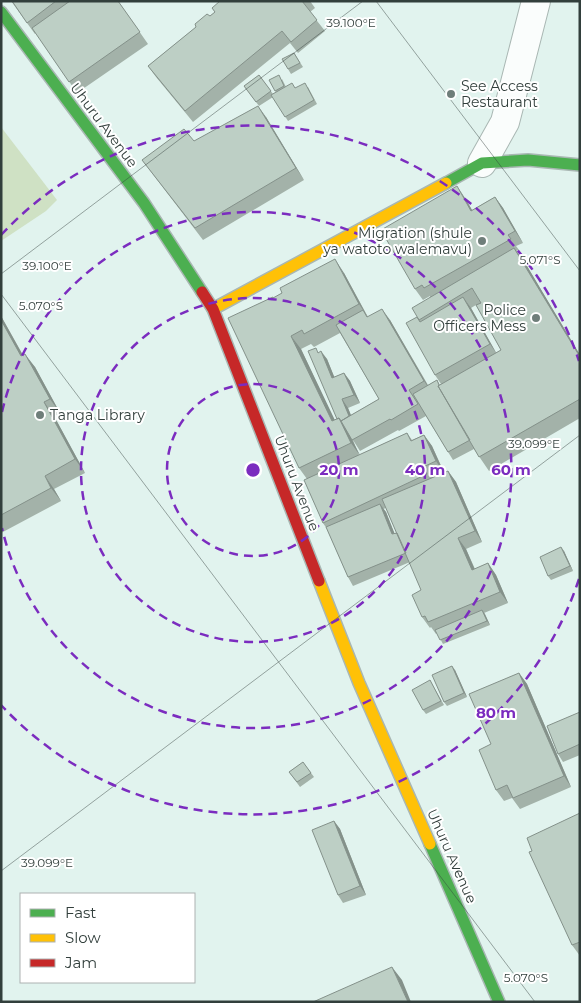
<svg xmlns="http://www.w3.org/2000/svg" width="581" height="1003" viewBox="0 0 581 1003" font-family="Montserrat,sans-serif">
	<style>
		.green { fill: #cfe1c4 }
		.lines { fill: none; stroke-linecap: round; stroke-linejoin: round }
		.street-casing { stroke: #a9b7b3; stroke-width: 30 }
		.fast-casing { stroke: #a9b7b3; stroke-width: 14 }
		.slow-casing { stroke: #a9b7b3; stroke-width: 14 }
		.jam-casing { stroke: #a9b7b3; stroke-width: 14 }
		.street { stroke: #fafdfc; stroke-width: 28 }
		.fast { stroke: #4caf50; stroke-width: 11 }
		.slow { stroke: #ffc107; stroke-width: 11 }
		.jam { stroke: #c62828; stroke-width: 11 }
		.wall { fill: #a3b2a9; fill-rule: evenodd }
		.shaded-wall { fill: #84918a }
		.building { fill: #bdcfc5; stroke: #84918a }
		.ticks { fill: none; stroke: #323f3c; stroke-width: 1; stroke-opacity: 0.45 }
		.ring { fill: none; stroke: #7b2cbf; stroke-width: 2.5; stroke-dasharray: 9 6 }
		.poi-dot { fill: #6f7e7a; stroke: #fff; stroke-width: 2 }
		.labels { text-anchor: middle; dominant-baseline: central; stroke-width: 4; stroke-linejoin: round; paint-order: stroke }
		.poi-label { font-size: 14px; fill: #323f3c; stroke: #fff; text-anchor: start }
		.street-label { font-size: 14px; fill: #323f3c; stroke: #fff }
		.ticks-label { font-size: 12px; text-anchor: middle; fill: #323f3c; stroke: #fff; stroke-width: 4; stroke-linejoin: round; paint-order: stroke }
		.centre { fill: #7b2cbf; stroke: #fff; stroke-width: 2.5 }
		.ring-label { font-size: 15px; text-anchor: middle; font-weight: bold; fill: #7b2cbf; stroke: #fff; stroke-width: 4; stroke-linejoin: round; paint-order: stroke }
	</style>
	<rect width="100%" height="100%" fill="#e1f3ee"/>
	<path class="green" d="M1,127l56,73 -11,11 -45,30z"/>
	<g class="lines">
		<defs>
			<path id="street" d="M482,163l23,-41 31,-121"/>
			<path id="fast" d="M1,12l143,191 58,89
				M446,183l36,-20 46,-3 52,5
				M430,844l69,158"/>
			<path id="slow" d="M213,309l233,-126
				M319,581l40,102 71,161"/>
			<path id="jam" d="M202,292l11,17 106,272"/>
		</defs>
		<use href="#street" class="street-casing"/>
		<use href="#fast" class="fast-casing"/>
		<use href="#slow" class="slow-casing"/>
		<use href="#jam" class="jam-casing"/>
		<use href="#street" class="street"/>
		<use href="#fast" class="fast"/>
		<use href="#slow" class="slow"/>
		<use href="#jam" class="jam"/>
	</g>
	<path class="wall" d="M11,1h107l30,43 -71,49 -41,-60 -1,1z
		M224,1h86l5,7 -5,4 15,19 -27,22 -8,-10 -97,79 -37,-45 -8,-11 67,-54 -3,-4z
		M294,53l9,14 -12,7 -3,-5z
		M259,75l14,19 3,-2 -1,-1 7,-12 4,8 9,1 13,-1 9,17 -29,17 -15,-24 -14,9 -15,-20z
		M266,117l38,63 -101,60 -61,-80 52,-19z
		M495,197l8,11 20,35 -7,3 3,4 -3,1 8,10 56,94v63l-91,53 -15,-22 -21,11 -27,-44 -27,15 -1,-1 -38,21 -7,-11 6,15 48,-22 5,7 12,-5 8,11 12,26 4,-1 8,11 26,60 -16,7 9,20 13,-6 8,12 12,28 -24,10 6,12 -47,19 -6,-11 -1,1 -5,-7 -1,1 -8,-11 -1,-27 -11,-28 -57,24 -5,-9 -21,-48 -4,-6 -16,-44 -8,-11 -25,-170 8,-5 62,-20 24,44 22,3 38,65 9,-5 3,5 1,-1 -6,-9 -18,-58 13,-20v-1l-7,4 -8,-11 50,-91 7,12zM476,305l25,45 -5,3 -25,-45zM340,333l39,66 -28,16 -3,-7 12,-5 -10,-22 -6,-8 -10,4 -7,-18 -8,-7 18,67 -3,1 -33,-71 10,-5 3,3zM386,508l11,25h-3l-8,-21 -3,-3z
		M1,316l22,39 12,12 25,46 -6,3 31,57 -31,16 7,12 -60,32z
		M564,551l9,20 -22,9 -3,-4z
		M455,670l12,27 -20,9 -3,-4z
		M519,673l8,11 44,103 -51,22 -8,-11 -8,3 -8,-11 -5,-46z
		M430,680l14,25 -18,9 -3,-4z
		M580,712v43l-17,7 -5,-8z
		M303,762l11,15 -14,10 -11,-15z
		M580,813v143l-8,-11 -40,-94z
		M334,821l6,8 26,66 -23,8 -5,-8z"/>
	<path class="shaded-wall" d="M258,106l8,11 38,63 -8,-12z
		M457,186l8,12 14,24 -8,-11z
		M495,197l8,11 20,35 -8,-12z
		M514,248l10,13 56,94v2z
		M335,259l9,14 22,41 9,14 -16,-24z
		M463,297l8,11 27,48 -8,-12z
		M382,309l8,11 42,73 -8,-12z
		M1,316l30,54 -10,-14 -20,-36z
		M291,336l10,13 41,86 -10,-14z
		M321,351l6,8 11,27 -6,-8z
		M25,354l10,13 25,46 -10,-14z
		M344,373l6,8 10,22 -6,-8z
		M342,399l6,9 8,20 -6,-9z
		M44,402l10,14 31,57 -10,-14z
		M339,418l9,14 13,25 -10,-14z
		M424,435l8,11 12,27 -8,-12z
		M448,471l8,11 26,60 -7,-11z
		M45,476l9,13 7,12 -10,-13z
		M380,504l6,8 12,30 -6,-8z
		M458,538l8,11 14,33 -8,-12z
		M561,547l3,4 9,20 -3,-5z
		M488,563l8,12 12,28 -8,-11z
		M482,610l3,4 5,11 -3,-4z
		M452,666l3,4 12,27 -3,-4z
		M519,673l8,11 44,103 -7,-11z
		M334,821l6,8 26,66 -6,-9z
		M392,967l10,13 9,22h-3z"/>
	<path class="building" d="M12,1h44l-29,22z
		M70,1h48l22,31 -71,50 -37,-54z
		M220,1h82l15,19 -26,22 -9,-11 -97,80 -37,-45 48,-39 -1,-3 12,-10 3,2 5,-4 -3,-4z
		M294,53l6,10 -12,6 -6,-10z
		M259,75l12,16 -15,11 -12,-16z
		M279,75l5,11 -9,5 -6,-11z
		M292,83l3,5 10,-5 9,17 -29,17 -14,-22z
		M258,106l38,62 -101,60 -53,-68 42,-31 10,12z
		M457,186l14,25 24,-14 20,34 -7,4 3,4 -87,49 -2,-3 -7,4 -34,-59z
		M514,248l66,109v42l-101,58 -41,-71 63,-36 -25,-45 5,-2 -9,-15 -53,32 -7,-12z
		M335,259l24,45 -55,30 -2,-4 -11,6 41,85 7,-3 12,25 -52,25 -71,-150 45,-21v1l9,-5 -2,-5z
		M463,297l27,47 -55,31 -29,-52 11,-6 3,5z
		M382,309l42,72 -15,9 9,14 -27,16 -1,-1 -38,21 -11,-19 38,-22 -43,-74 27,-15 4,7z
		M1,320l20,36 4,-2 25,45 -6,3 31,57 -30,17 6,12 -50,27z
		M316,348l2,5 3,-2 11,27 12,-5 10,22 -12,4 7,17 -8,5 -2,-3 -2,1 -29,-68z
		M437,380l2,5 -1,1 32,54 -22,12 -35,-58z
		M407,433l4,8 13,-6 12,26 -13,6 4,7 -104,49 -19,-43z
		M448,471l27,60 -17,7 14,32 16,-7 12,29 -72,30 -3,-6 -3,1 -10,-22 9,-5 -39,-91z
		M380,504l12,30 5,-1 9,20 -58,24 -22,-50z
		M561,547l9,19 -22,10 -8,-19z
		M482,610l5,11 -47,19 -5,-10z
		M452,666l12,27 -20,9 -12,-27z
		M519,673l45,103 -51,22 -6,-13 -11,5 -17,-40 12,-6 -22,-50z
		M430,680l11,21 -18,9 -11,-20z
		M580,712v32l-22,10 -11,-28z
		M303,762l8,11 -14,9 -8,-10z
		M580,813v129l-8,3 -43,-93 3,-1 -5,-13z
		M334,821l26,65 -22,9 -26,-65z
		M392,967l16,35h-95z"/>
	<path class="ticks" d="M376,1l204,270M1,274l362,-273M1,294l534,708M1,871l579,-436"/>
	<g class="ring">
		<circle cx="253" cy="470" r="86"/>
		<circle cx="253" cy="470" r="172"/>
		<path d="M2 412A258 258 0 1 1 2 528"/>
		<path d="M579 579A344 344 0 0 1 1 705M1 235A344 344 0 0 1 579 361"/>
	</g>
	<g class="poi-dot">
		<circle cx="451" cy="94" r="5"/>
		<circle cx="482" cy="241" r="5"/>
		<circle cx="536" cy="318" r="5"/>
		<circle cx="40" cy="415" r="5"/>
	</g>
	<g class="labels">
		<g class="poi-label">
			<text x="461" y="86">See Access<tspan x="461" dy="16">Restaurant</tspan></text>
			<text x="472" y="233" text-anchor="end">Migration (shule<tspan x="472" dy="16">ya watoto walemavu)</tspan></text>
			<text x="526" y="310" text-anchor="end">Police<tspan x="526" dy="16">Officers Mess</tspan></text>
			<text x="50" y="415">Tanga Library</text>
		</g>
		<g class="street-label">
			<text transform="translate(104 125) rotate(53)">Uhuru Avenue</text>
			<text transform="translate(297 483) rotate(69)">Uhuru Avenue</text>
			<text transform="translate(452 856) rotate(66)">Uhuru Avenue</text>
		</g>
	</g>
	<g class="ticks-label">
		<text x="351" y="27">39.100°E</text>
		<text x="540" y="264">5.071°S</text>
		<text x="47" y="270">39.100°E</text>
		<text x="41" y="310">5.070°S</text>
		<text x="534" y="448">39.099°E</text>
		<text x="47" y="867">39.099°E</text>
		<text x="526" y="982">5.070°S</text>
	</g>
	<circle cx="253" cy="470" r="8" class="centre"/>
	<g class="ring-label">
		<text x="339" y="475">20 m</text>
		<text x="425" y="475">40 m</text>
		<text x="511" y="475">60 m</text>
		<text x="496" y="718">80 m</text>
	</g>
	<rect width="581" height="1003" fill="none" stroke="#323f3c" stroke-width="5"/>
	<rect x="20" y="893" width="175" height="90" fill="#ffffff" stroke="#adb2b1"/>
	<rect x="30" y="909" width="25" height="8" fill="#4caf50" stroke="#adb2b1"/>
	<text x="65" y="918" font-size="15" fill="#323f3c">Fast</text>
	<rect x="30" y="934" width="25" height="8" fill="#ffc107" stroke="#adb2b1"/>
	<text x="65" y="943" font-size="15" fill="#323f3c">Slow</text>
	<rect x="30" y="959" width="25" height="8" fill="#c62828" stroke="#adb2b1"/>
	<text x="65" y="968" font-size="15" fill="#323f3c">Jam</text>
</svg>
